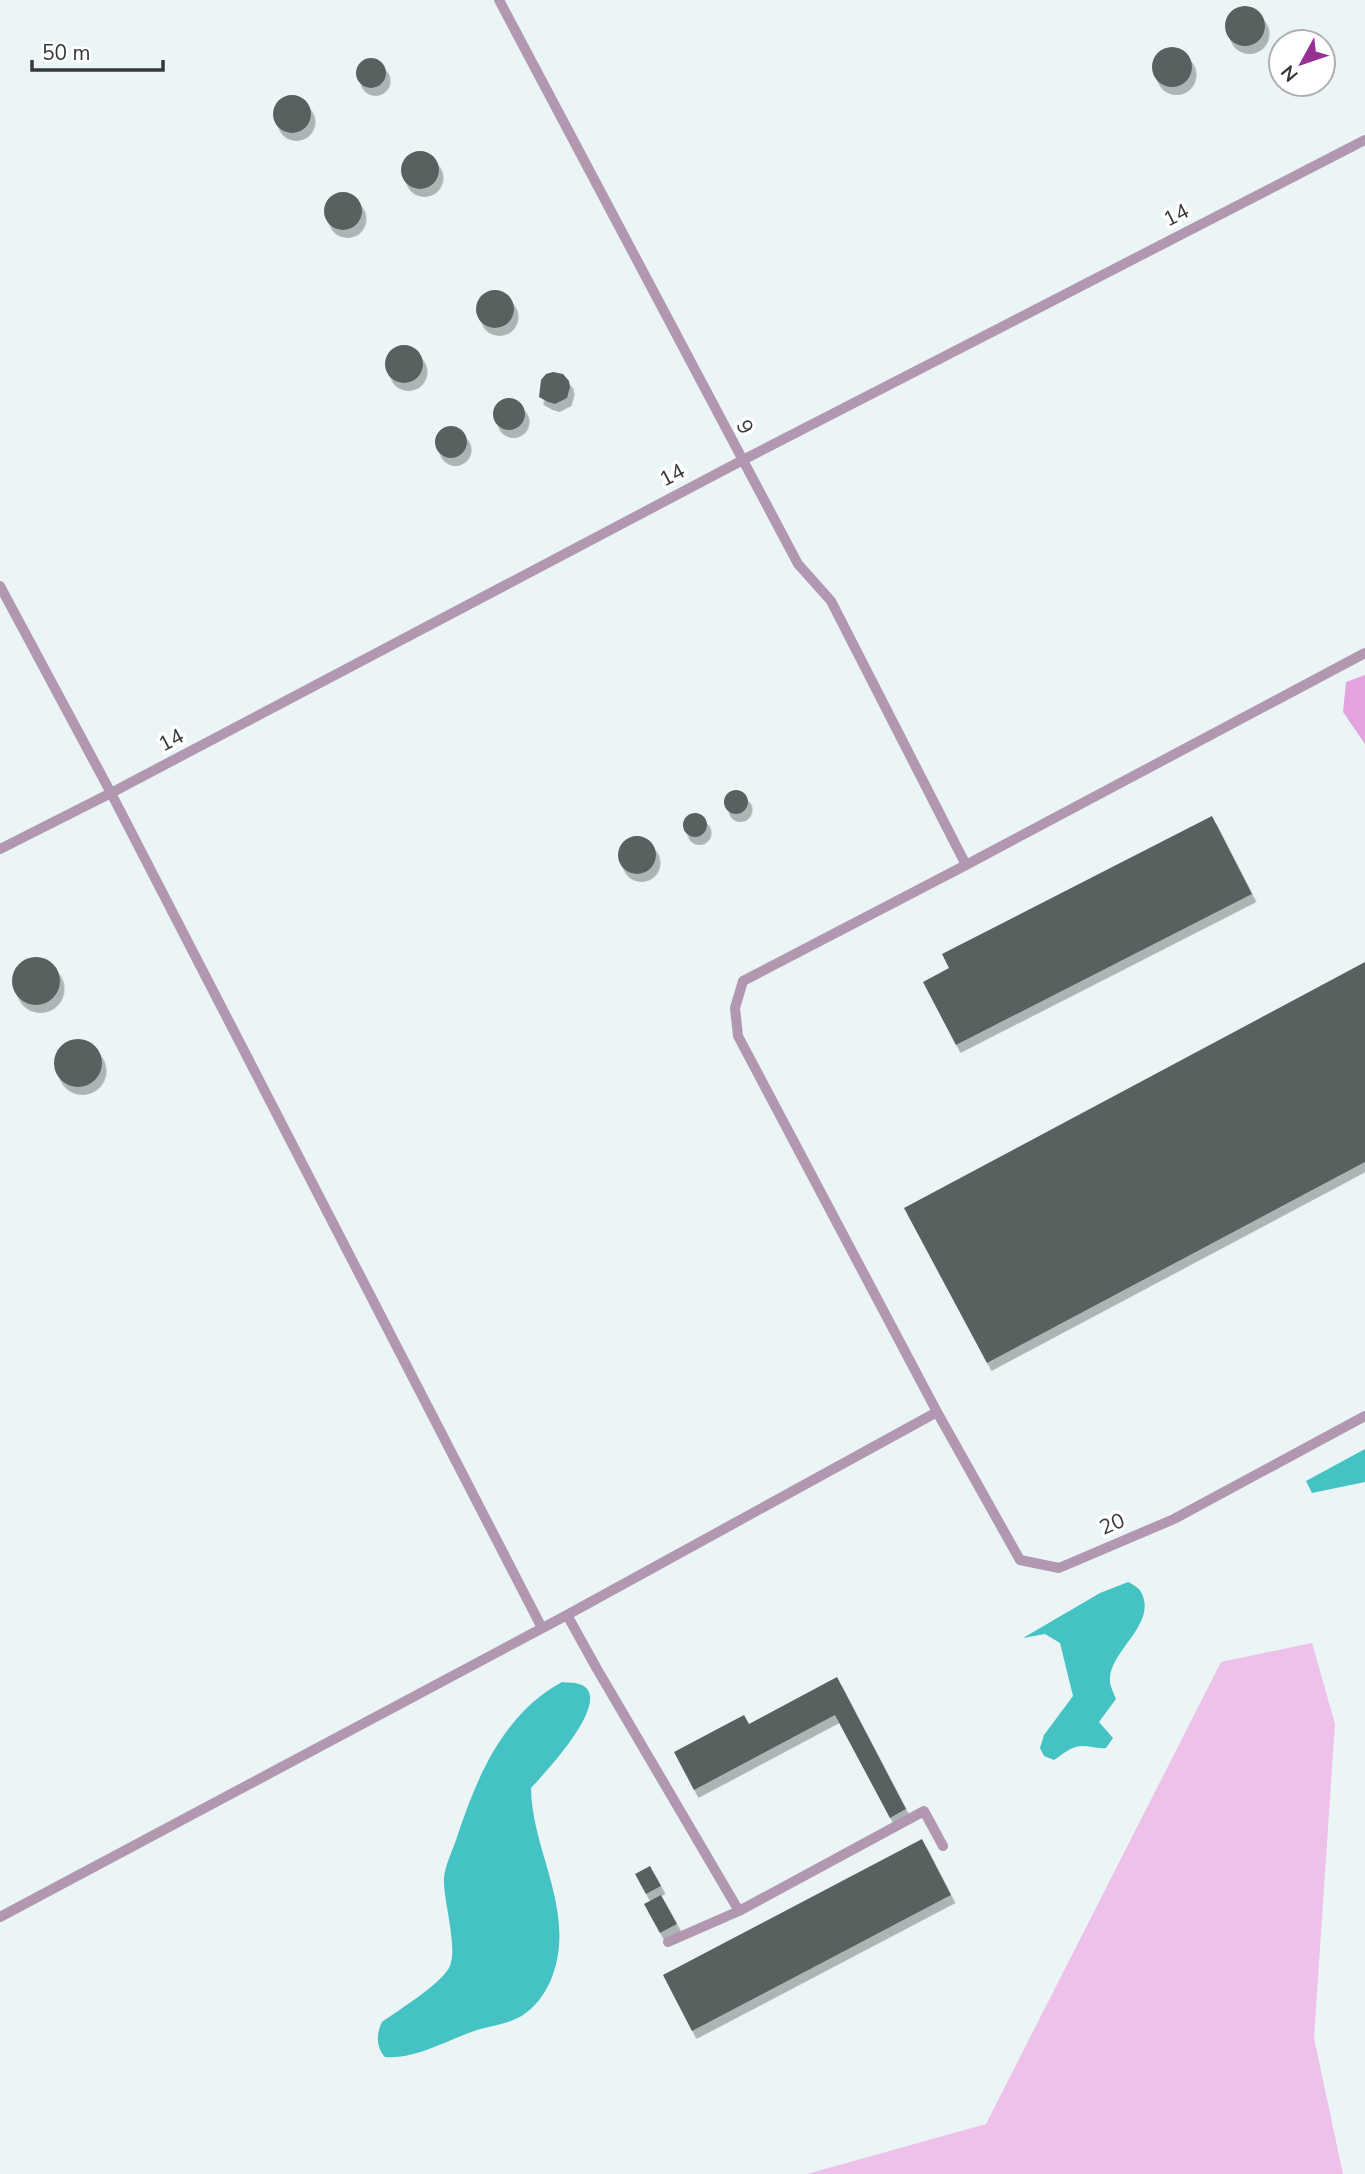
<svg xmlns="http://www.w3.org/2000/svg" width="1365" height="2174" viewBox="0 0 1365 2174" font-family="'Nunito Sans',sans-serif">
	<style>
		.green { fill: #edc1e9 }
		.forest { fill: #e2a3df }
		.water { fill: #44c2c4 }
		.building { fill: #596161; filter: url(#shadow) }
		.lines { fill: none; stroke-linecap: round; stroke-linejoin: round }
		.lane { stroke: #b297b0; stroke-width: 10 }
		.labels { text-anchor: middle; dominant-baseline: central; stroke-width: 7; stroke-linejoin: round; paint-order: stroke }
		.street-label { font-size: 21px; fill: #363939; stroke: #fff }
	</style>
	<defs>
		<filter id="shadow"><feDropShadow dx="4.5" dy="8" stdDeviation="0" flood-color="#0004"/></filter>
	</defs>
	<rect width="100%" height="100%" fill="#ecf5f5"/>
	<path class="green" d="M1312,1643l23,81 -21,314 29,136h-536l179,-50 235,-462z"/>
	<path class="forest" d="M1365,675v69l-22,-32 3,-30z"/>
	<path class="water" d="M1365,1449v33l-53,11 -6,-12z
		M1128,1582c4,2 11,6 13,10 17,31 -30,58 -31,86 -1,7 4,15 6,21l-17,23 14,16 -7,10c-9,1 -16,-2 -24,-2 -11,0 -20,9 -28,14l-10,-4 -4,-8 4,-13 29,-39 -13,-53 -15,-9 -22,4 77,-45z
		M562,1682c5,1 12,0 17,2 39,12 -36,91 -48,104 1,66 48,126 19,194 -6,13 -15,25 -27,33 -12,8 -32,11 -46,15 -28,9 -62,30 -92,27 -9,-10 -9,-23 -3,-35 17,-12 57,-37 67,-54 10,-19 -6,-67 -5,-90 1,-13 9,-28 13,-41 20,-60 46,-123 105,-155z"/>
	<path class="building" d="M1225 26a20 20 0 1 1 40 0a20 20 0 1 1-40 0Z
		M1152 67a20 20 0 1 1 40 0a20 20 0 1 1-40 0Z
		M356 73a15 15 0 1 1 30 0a15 15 0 1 1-30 0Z
		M273 114a19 19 0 1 1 38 0a19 19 0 1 1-38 0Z
		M401 170a19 19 0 1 1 38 0a19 19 0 1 1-38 0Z
		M324 211a19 19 0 1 1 38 0a19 19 0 1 1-38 0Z
		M476 309a19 19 0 1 1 38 0a19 19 0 1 1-38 0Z
		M385 364a19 19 0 1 1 38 0a19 19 0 1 1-38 0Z
		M553,372l10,2 6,7 1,6 -3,11 -12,6 -7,-2 -9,-5 2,-17 5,-6z
		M493 414a16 16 0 1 1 32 0a16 16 0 1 1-32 0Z
		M435 442a16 16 0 1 1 32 0a16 16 0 1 1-32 0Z
		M724 802a12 12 0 1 1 24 0a12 12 0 1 1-24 0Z
		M683 825a12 12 0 1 1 24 0a12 12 0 1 1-24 0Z
		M1212,816l40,78 -296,151 -33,-63 26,-14 -7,-14z
		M618 855a19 19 0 1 1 38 0a19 19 0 1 1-38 0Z
		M12 981a24 24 0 1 1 48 0a24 24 0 1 1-48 0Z
		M1365,962v200l-378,201 -83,-155z
		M54 1063a24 24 0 1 1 48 0a24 24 0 1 1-48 0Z
		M837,1677l69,132 -16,9 -55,-103 -141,75 -20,-38 70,-37 5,9z
		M922,1839l29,56 -259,136 -29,-56z
		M650,1866l11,20 -15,8 -11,-20z
		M661,1895l16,29 -17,9 -16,-29z"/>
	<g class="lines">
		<path class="lane" d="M499,0l299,564 33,37 135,264
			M0,586l111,207 431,835
			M1365,653l-399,212 -223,116 -8,27 3,28 199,376 83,148 39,8 115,-49 191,-103
			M0,849l111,-56 630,-332 624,-321
			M567,1615l30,54 142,242
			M0,1917l567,-302 370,-203
			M668,1942l71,-31 185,-100 19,35"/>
	</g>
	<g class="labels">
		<g class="street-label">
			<text transform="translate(1176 215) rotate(-27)">14</text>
			<text transform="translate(745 427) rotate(62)">9</text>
			<text transform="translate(672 475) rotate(-28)">14</text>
			<text transform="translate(171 740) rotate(-28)">14</text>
			<text transform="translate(1112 1524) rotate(-23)">20</text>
		</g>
	</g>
	<g transform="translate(1302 63) rotate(230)"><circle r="33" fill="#ffffff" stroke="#afb0b0" stroke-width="2"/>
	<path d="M0-5L12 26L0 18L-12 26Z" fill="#963094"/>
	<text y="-10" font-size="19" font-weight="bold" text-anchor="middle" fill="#363939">N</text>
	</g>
	<path d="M32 60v10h131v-10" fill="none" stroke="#363939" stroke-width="3.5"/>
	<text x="42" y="60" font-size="21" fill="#363939" stroke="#ffffff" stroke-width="5" paint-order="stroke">50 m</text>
</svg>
